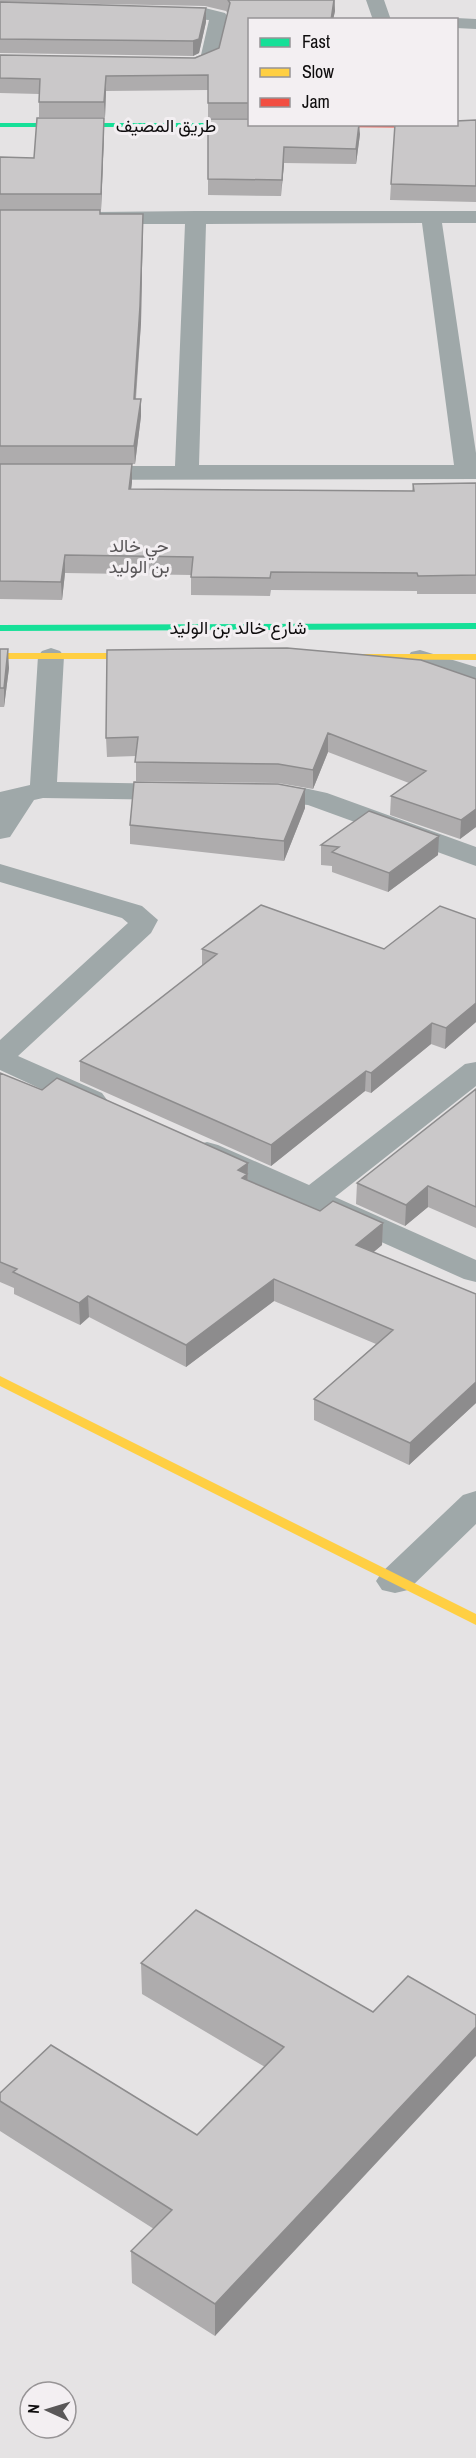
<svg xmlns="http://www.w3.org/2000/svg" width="476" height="2458" viewBox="0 0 476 2458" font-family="'Archivo Narrow',Vazirmatn,sans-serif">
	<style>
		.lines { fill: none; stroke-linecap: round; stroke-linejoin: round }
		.street { fill: #9fa8a9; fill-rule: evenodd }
		.fast { fill: #16e098; fill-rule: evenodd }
		.slow { fill: #ffcf43; fill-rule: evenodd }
		.jam { fill: #f24e42; fill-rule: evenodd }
		.wall { fill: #aeacad }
		.shaded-wall { fill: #8d8c8d }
		.building { fill: #cac8c9; stroke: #8d8c8d; stroke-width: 1.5 }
		.labels { text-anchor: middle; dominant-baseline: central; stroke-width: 6; stroke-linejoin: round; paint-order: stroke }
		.far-street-label { font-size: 18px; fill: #0e0c0d; stroke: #f3eff2 }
		.far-neighbourhood-label { font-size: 18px; fill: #585557; stroke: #f3eff2 }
	</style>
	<rect width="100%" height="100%" fill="#e5e3e4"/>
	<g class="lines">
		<path class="street" d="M366,0h18l7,20h-18z
			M162,7l43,1 20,5 3,4 -11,45 -22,8 -29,-3 -2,-4 2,-4 27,-1 8,-3 8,-35 -53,-4 -3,-4 3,-4z
			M456,18l20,1v10l-20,-1v-8h-7z
			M196,211h280v12h-34l34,230v26l-476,1v-14h175l10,-242h-88l-7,-2 -3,-4 3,-4 7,-2zM422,223l32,242h-255l7,-241z
			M51,648l9,3 4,5 -7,126 122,2 10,2 4,6 -4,6 -10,2 -136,-2 -9,2 -24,37 -10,2v-47l30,-7 8,-129 4,-5z
			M420,650l56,17v17l-65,-20 -4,-6 4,-6z
			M260,785l44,3 23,5 149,54v19l-168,-61 -58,-6 -4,-6 4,-6z
			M0,864l142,42 16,14 -7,13 -133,123 84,37 5,7 -5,7 -11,2 -11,-2 -80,-37v-30l128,-117 -6,-5 -122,-36z
			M476,1062v24l-141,111 141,63v22l-12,-3 -268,-120 -5,-7 5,-7 11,-3 11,3 91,40 156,-121z
			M476,1491v33l-68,66 -13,3 -13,-3 -6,-9 6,-9 81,-77z"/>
		<path class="fast" d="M0,123h249v1l8,1 -4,2h-253z
			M476,623v6l-476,2v-6z"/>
		<path class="slow" d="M0,653h151l5,3 -5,3h-151z
			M347,654h129v6l-133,-1 -1,-2z
			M0,1376l476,238v11l-476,-239z"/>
		<path class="jam" d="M476,124v4l-162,-1 -4,-2z"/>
	</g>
	<path class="wall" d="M0,0h335v11l-2,9h-84v99v-1h-41v-28l-102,1 -1,26h-66v-23l-39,-1v-38l195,3 24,-10 9,-34 -2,-3 -21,-5 -205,-4z
		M0,2l206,6v14l-7,31 -6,3 -193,-3z
		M104,118v15l-3,77h-101v-53l34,1z
		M208,119l152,15 -4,30 -72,-1 -3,33 -73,-1z
		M476,120v82l-86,-2 1,-16z
		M0,210l100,4h43l-2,109 -5,76h5v17l-6,48h-135z
		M0,464l132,18 -1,7 281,2 1,-7 63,-1v111h-59v-3l-146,-1 -1,6 -79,-1v-20l-126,-2 -3,27 -62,-1z
		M0,649l9,19 -5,39h-4z
		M476,679v148l-16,12 -70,-24 1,-19 18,-13 -81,-31 -15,37 -35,-6 -142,-2v-25l-29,1 -1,-19z
		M305,808l-21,53 -154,-17v-19z
		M321,845l117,10 -50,37 -56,-20v-6l-11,-1z
		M476,919v103l-31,27 -14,-5 -60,49 -6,-2 -94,75 -191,-85v-20l122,-95v-17h182z
		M0,1073l42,17 206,73v17l72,31 63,12 -1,22 -9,7 103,42v109l-67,62 -95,-45v-21l62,-55 -102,-43 -88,66 -97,-50 -9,8 -66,-31v-6l-14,-6z
		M476,1089v139l-48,-21 -23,19 -49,-22 1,-21z
		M141,1963l232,49 -158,324 -83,-53 -1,-32 23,-22 -154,-98v-38l197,42 68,-68 -123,-73z"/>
	<path class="shaded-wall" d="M334,0l1,11 -2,9h-2z
		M206,8v14l-7,31 -6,3v-15z
		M106,76v15l-1,26 -1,-15z
		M104,118v15l-3,77v-16z
		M359,124l1,10 -4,30v-15z
		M284,147v16l-3,33 1,-16z
		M143,214l-2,109 -7,93v-17z
		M141,399v17l-6,48 -1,-18z
		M132,464v18l-3,25v-18z
		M65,555v18l-3,27 -1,-18z
		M8,649l1,19 -5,39v-19z
		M328,733v19l-15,37v-19z
		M305,789v19l-21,53v-20z
		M476,809v18l-16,12 1,-19z
		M439,836l-1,19 -50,37 1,-19z
		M476,1003v19l-31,27 1,-21z
		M432,1023l-1,21 -60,49v-20z
		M366,1071l-1,20 -94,75v-21z
		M248,1163l-1,32 -9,-25z
		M428,1186v21l-23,19 1,-21z
		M383,1223l-1,22 -26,22v-22z
		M274,1279v22l-88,66v-22z
		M88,1296l1,21 -9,8 -1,-22z
		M476,1382v21l-67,62 1,-22z
		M476,2027v29l-261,280v-32z"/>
	<path class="building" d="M228,0h106l-3,20h-82v84v-1h-41v-28l-102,1 -2,26h-65l1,-23 -40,-1v-23l195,3 24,-10 11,-45z
		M0,2l206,6 -7,31 -6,2 -193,-2z
		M37,118h67l-3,76h-101v-37l34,1z
		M208,119h41v5h110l-3,25 -72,-2 -2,33 -74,-1z
		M476,120v66l-85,-2 4,-60h61v-3z
		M0,210h100v4h43l-3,92 -6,93h7l-7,47h-134z
		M0,464h132l-3,25 285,2 -1,-7 63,-1v92l-58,1 -1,-3 -146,-1 -1,6 -79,-1 2,-20 -128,-2 -4,27 -61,-1z
		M287,648l134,12 55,19v130l-15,11 -70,-24 35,-25 -98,-38 -15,37 -35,-6 -143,-2 3,-25 -32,1 1,-88z
		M0,649h8l-4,39h-4z
		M134,782l144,2 27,5 -21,52 -154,-16z
		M369,811l70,25 -50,37 -57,-21 7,-5 -18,-2z
		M261,905l123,44 56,-43 36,13v84l-30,25 -14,-5 -61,50 -5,-2 -95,74 -191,-84 137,-107 -15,-5z
		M0,1073l42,17 15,-12 191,85 -10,7 9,4 -5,4 78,33 13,-10 50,22 -27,22 120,49v88l-66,61 -96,-44 79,-69 -119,-51 -88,66 -98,-49 -9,7 -66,-31 4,-3 -17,-7z
		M476,1089v118l-48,-21 -22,19 -49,-22z
		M196,1910l177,102 35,-36 68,39v12l-261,277 -84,-53 41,-41 -172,-109v-8l51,-48 146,90 87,-88 -143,-84z"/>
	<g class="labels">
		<g class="far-street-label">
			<text x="166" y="125">طريق المصيف</text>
			<text x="238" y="627">شارع خالد بن الوليد</text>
		</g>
		<g class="far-neighbourhood-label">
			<text x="139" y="545">حي خالد<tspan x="139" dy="21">بن الوليد</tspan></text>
		</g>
	</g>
	<rect x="248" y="18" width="210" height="108" fill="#f3eff2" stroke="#979496" stroke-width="1.5"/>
	<rect x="260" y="38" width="30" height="9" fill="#16e098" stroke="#979496" stroke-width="1.5"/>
	<text x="302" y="48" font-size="18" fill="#0e0c0d">Fast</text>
	<rect x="260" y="68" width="30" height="9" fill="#ffcf43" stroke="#979496" stroke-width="1.5"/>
	<text x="302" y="78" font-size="18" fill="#0e0c0d">Slow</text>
	<rect x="260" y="98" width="30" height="9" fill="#f24e42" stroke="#979496" stroke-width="1.5"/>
	<text x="302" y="108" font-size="18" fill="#0e0c0d">Jam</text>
	<g transform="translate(48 2410) rotate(274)"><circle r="28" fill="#f3eff2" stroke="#979496" stroke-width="1.5"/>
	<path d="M0-4.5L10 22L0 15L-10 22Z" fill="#595758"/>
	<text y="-9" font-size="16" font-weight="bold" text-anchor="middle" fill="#0e0c0d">N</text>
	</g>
</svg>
